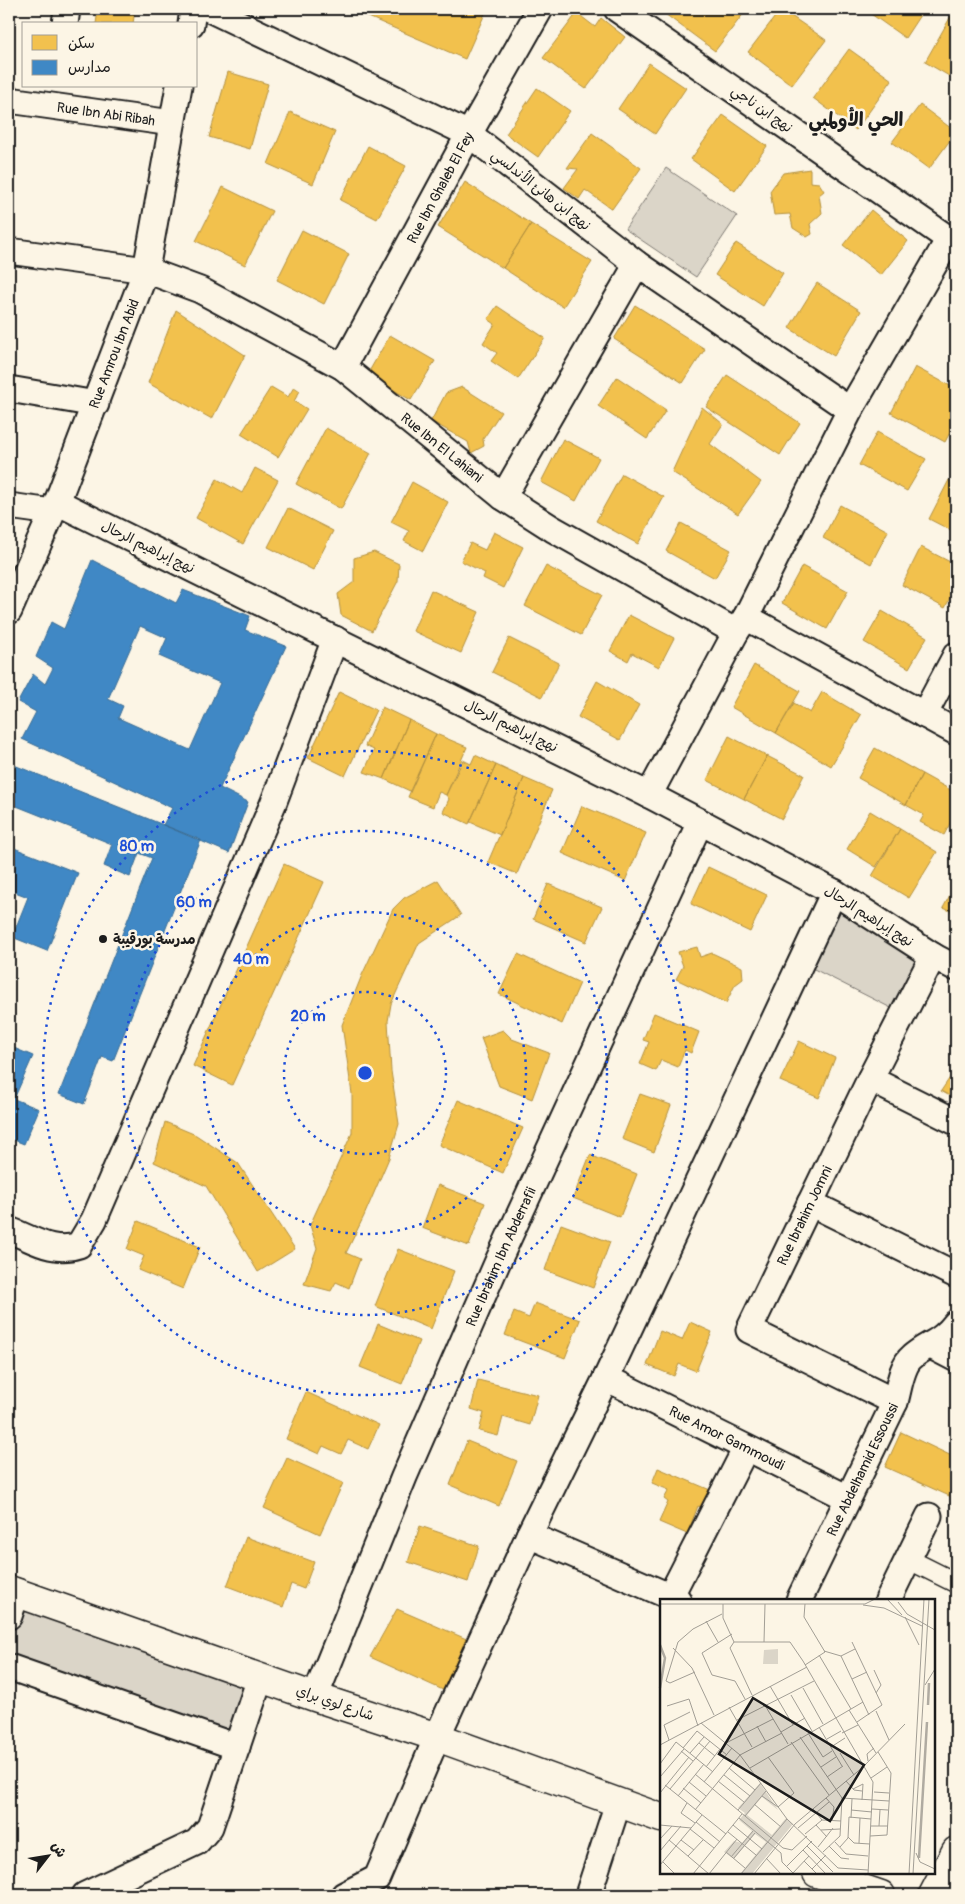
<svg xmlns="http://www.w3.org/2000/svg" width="965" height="1904" viewBox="0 0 965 1904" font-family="Pangolin,'Playpen Sans Arabic',sans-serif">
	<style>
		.green { fill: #dbd5c8; stroke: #7c7872 }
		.homes { fill: #f2c14e; stroke: #b2903f }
		.schools { fill: #3f88c5; stroke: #346892; fill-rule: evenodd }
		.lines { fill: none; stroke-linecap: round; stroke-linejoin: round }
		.pedestrian-casing { stroke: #1c1c1c; stroke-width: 22 }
		.minor-casing { stroke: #1c1c1c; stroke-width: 29 }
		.tertiary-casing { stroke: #1c1c1c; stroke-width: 31 }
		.pedestrian { stroke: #fcf5e5; stroke-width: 19 }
		.minor { stroke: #fcf5e5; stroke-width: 25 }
		.tertiary { stroke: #fcf5e5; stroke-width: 28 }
		.ring { fill: none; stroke: #1d4ed8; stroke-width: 2.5; stroke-dasharray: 2.5 5 }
		.poi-dot { fill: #1c1c1c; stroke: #fcf5e5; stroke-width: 2 }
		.labels { text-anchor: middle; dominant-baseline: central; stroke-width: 5; stroke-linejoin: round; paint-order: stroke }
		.street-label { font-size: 14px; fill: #1c1c1c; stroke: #fcf5e5 }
		.poi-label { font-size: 14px; font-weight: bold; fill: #1c1c1c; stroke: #fcf5e5; text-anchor: start }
		.district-label { font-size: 19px; font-weight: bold; fill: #1c1c1c; stroke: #fcf5e5 }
		.inset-river { fill: none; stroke: #b0aba1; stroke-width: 2.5 }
		.inset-road { fill: none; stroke: #a29e95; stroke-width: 1 }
		.view { fill: #1c1c1c; fill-opacity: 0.15; stroke: #1c1c1c; stroke-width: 2.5 }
		.inset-edge { fill: none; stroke: #1c1c1c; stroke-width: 2.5 }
		.centre { fill: #1d4ed8; stroke: #fcf5e5; stroke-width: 2.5 }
		.ring-label { font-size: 15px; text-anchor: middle; font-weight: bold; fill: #1d4ed8; stroke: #fcf5e5; stroke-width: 5; stroke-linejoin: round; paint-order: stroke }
	</style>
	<rect width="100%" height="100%" fill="#fcf5e5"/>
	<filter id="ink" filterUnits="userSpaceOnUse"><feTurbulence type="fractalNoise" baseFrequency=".02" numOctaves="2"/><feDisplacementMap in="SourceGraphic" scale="10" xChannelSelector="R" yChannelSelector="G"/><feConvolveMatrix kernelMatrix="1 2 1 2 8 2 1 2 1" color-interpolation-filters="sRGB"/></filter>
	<g filter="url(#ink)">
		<path class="green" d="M666,168l71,48 -41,61 -71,-48z
			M839,910l82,43 -28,56 -83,-42z
			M9,1592l243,86 -20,58 -223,-78z"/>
		<path class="homes" d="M98,9h37l-2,15h-37z
			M350,9h137l-22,50z
			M669,9h78l-32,42 -50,-37z
			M781,9l45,31 -34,45 -44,-33z
			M875,9h49l-19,29 -34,-24z
			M955,9h1v71l-31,-18z
			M577,13l18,14 6,-9 24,19 -39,52 -43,-31z
			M849,49l43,31 -36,50 -43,-32z
			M649,63l37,25 -31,46 -37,-25z
			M228,72l40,12 -18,65 -41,-12z
			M537,88l33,23 -32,46 -32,-23z
			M920,105l36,27 -27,37 -37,-27z
			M290,112l45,20 -22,52 -45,-20z
			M723,115l44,31 -32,45 -44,-32z
			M592,133l49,35 -29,41 -27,-19 -6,9 -15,-11 14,-19 -11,-1z
			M368,146l38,20 -29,53 -37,-19z
			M810,169v13l9,1 5,8 -5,4 3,18 -12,11 2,10 -5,3 -14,-9 -3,-14 -16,1 -4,-24 13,-18z
			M465,182l66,42 -28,44 -65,-41z
			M223,187l49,24 -27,54 -49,-24z
			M871,210l37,31 -27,34 -38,-30z
			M531,224l61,38 -29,45 -60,-39z
			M302,230l47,24 -25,50 -47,-24z
			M736,243l47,30 -20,33 -48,-31z
			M817,283l44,28 -27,45 -45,-28z
			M635,305l70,44 -22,34 -69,-44z
			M497,306l48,32 -27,41 -27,-18 6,-8 -14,-10 12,-19 -7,-5z
			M176,310l69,45 -33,64 -64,-36z
			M390,335l45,26 -24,39 -44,-25z
			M915,367l41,22v32l-11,21 -54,-29z
			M727,375l73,48 -20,32 -74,-48z
			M617,377l49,33 -19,29 -49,-33z
			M271,387l17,10 6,-10 6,4 -6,10 13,8 -29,48 -37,-23z
			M462,387l39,25 -18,27 1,7 -13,7 -3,-11 -37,-21 15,-28z
			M702,407l21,17 -13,20 51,38 -23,32 -66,-42z
			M326,428l45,25 -30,56 -45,-25z
			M877,432l49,27 -19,32 -48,-26z
			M563,439l36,19 -23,43 -35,-19z
			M255,468l23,12 -35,64 -47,-26 21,-39 25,14z
			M622,474l42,23 -26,47 -42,-23z
			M949,480l7,4v49l-27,-14z
			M412,482l36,20 -25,49 -19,-10 5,-10 -18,-9z
			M840,505l48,26 -17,33 -48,-26z
			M288,508l45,23 -20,39 -45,-23z
			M681,523l50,27 -16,28 -49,-27z
			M494,532l29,15 -20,41 -20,-10 2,-5 -24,-12 9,-18 15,7z
			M921,547l35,18v21l-11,22 -43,-23z
			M374,552l25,12 -1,17 -26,50 -31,-16 -3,-21 16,-12v-24z
			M546,566l56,29 -21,40 -56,-29z
			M802,566l46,25 -21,38 -45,-26z
			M431,590l48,22 -18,41 -48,-22z
			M882,611l45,26 -18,31 -45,-26z
			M629,615l45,23 -15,29 -27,-14 -4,8 -18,-10z
			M509,638l50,25 -17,34 -50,-25z
			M754,665l46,26 -24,42 -45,-26z
			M597,681l42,24 -19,35 -42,-23z
			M339,692l37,18 -31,66 -37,-18z
			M822,692l39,23 -30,51 -55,-33 18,-30 16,10z
			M382,707l27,13 -25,59 -20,-7 10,-22 -9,-4z
			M409,720l27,14 -26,57 -26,-12z
			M436,734l31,13 -21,48 -7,-3 -6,15 -25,-10z
			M729,736l38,20 -23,43 -37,-19z
			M875,748l47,26 -16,31 -48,-27z
			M475,755l21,10 -27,59 -26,-12 6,-13 -3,-4 17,-35 8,4z
			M767,756l37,19 -22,44 -38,-20z
			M496,765l28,13 -24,57 -30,-13z
			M922,774l34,19v19l-12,23 -24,-13 4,-7 -18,-10z
			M524,778l28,12 -35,84 -29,-12z
			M582,806l64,27 -21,48 -63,-28z
			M870,811l30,18 -24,38 -29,-18z
			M900,829l37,23 -28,46 -37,-22z
			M284,864l40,18 -92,203 -39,-19z
			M708,867l59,28 -17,37 -59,-28z
			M438,880l23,35 -42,28 -28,61 -3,17 3,50 8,53 -10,34 -25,58 -18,37 14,6 -11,29 -13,-6 -5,9 -27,-7 13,-36 -7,-23 42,-92v-39l-10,-69 20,-50 31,-66 11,-11z
			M548,884l54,23 -16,35 -53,-23z
			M956,884v29l-13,-5z
			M697,947l3,10 12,-4 30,14 1,12 -8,6 -9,18 -50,-24 7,-13 -5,-14z
			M518,954l62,29 -18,41 -63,-30z
			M654,1013l45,19 -8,21 -6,-3 -7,17 -17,-7 -5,11 -16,-7 9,-22 -6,-2z
			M503,1030l9,9 37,14 -17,46 -33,-13 -18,-48z
			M799,1041l36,17 -16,40 -39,-17z
			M955,1070l1,1 -1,28 -14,-8z
			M640,1094l31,11 -17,47 -32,-13z
			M458,1100l65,28 -20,45 -64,-28z
			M165,1122l31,13 42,28 57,86 -37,23 -52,-86 -52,-24z
			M590,1155l47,19 -17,43 -47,-19z
			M438,1185l47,18 -16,43 -47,-18z
			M138,1221l62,26 -17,42 -45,-19 6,-14 -17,-7z
			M561,1224l49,18 -17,46 -48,-18z
			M398,1249l56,22 -23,58 -56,-23z
			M535,1303l45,17 -15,38 -60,-23 9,-23 15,6z
			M690,1322l22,10 -16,39 -17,-7 -5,12 -27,-11 13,-34 22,9z
			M378,1324l41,17 -17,43 -42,-17z
			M478,1380l60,15 -8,30 -27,-8 -5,19 -19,-5 5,-18 -13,-4z
			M306,1392l73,33 -11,24 -20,-9 -7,14 -18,-8 -4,8 -33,-15z
			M901,1432l55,26v41l-71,-32z
			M467,1441l50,20 -18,45 -49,-21z
			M287,1458l56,25 -23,51 -56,-26z
			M658,1468l57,24 -7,18 -10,-4 -11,28 -28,-12 9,-20 -4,-3 5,-9 -17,-7z
			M420,1526l59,20 -11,36 -60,-20z
			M246,1537l68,25 -10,27 -13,-5 -8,23 -56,-21z
			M397,1609l74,32 -28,49 -73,-33z"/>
		<path class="schools" d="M92,560l84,43 7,-13 67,26 -5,14 41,16 -66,142 28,14 -19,51 -66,-28 9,-17 -150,-69 14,-27 -18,-10 15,-28 12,10 8,-16 -17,-11 15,-35 13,7zM140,626l27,12 -8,18 61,27 -30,67 -72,-32 5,-12 -15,-7z
			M9,763l192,77 -88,221 -11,-4 -18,47 -25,-10 93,-236 -13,-5 -9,24 -26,-11 8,-22 -103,-41z
			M9,846l69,27 -31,78 -35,-14 16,-40 -18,-7 -1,2z
			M9,1046l24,10 -19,43 25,10 -15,35 -15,-6z"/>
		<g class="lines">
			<defs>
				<path id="pedestrian" d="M908,1559l48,24"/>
				<g id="minor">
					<path d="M209,9l260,125 168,130 213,146"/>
					<path d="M617,9l339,235"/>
					<path d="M65,24l2,-15"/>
					<path d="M191,24l2,-15"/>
					<path id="s1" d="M9,100l163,23"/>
					<path id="s2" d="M9,251l137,19 54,20 143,77 160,130 50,32 183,103"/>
					<path id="s3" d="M343,367l126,-233 71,-125"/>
					<path d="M9,389l87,15"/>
					<path d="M503,497l134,-233"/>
					<path d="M57,502l592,293 185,97 99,64 23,12"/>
					<path d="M9,506l43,6"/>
					<path id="s4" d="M9,611l48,-109 89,-232 33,-184"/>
					<path d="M746,617l210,115"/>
					<path d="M924,715l32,-60"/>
					<path d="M649,795l87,-163 10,-15 104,-207 99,-171"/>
					<path d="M870,1079l86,43"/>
					<path d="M810,1203l146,72"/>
					<path d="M9,1230c24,9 44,24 70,15l15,-25 179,-416 62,-165"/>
					<path d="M931,1346l25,13"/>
					<path id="s5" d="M606,1378l242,120"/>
					<path id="s6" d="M895,1402l-146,-72 121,-251 63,-123"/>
					<path d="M529,1535l149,65"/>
					<path d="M670,1597l76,-149"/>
					<path id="s7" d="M799,1600l96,-198c4,-13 6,-36 17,-45 16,-14 29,-14 44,-34"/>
					<path d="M888,1600l41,-84"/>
					<path d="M9,1616l8,-24"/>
					<path d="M9,1667l228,80"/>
					<path id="s8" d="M315,1697l89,-220 94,-216 202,-439"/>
					<path d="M85,1895l112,-53 13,-15 50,-149"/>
					<path d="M344,1895l33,-17 60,-141 92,-202 77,-157 228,-486"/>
					<path d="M588,1895l30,-92"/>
				</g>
				<path id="tertiary" d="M9,1590l306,107 122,40 224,81
					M817,1873l64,22
					M933,1895l23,-44"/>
			</defs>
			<use href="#pedestrian" class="pedestrian-casing"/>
			<use href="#minor" class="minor-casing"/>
			<use href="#tertiary" class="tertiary-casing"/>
			<use href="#pedestrian" class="pedestrian"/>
			<use href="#minor" class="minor"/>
			<use href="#tertiary" class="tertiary"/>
		</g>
	</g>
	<g class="ring">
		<circle cx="365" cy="1073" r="81"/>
		<circle cx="365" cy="1073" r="161"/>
		<circle cx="365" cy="1073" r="242"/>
		<circle cx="365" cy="1073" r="322"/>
	</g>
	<circle class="poi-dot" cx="103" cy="939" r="5"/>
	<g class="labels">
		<g class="street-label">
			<text transform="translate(762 109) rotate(35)">نهج ابن ناجي</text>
			<text stroke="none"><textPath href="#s1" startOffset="98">Rue Ibn Abi Ribah</textPath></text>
			<text stroke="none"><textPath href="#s3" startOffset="204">Rue Ibn Ghaleb El Fey</textPath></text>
			<text transform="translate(541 190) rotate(38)">نهج ابن هانئ الأندلسي</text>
			<text stroke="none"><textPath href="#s4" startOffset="278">Rue Amrou Ibn Abid</textPath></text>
			<text stroke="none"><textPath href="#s2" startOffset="486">Rue Ibn El Lahiani</textPath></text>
			<text transform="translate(148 547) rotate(26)">نهج إبراهيم الرحال</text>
			<text transform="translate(511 726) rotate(26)">نهج إبراهيم الرحال</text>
			<text transform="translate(869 916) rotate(32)">نهج إبراهيم الرحال</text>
			<text stroke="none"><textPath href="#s6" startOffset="290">Rue Ibrahim Jomni</textPath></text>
			<text stroke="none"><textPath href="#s8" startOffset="478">Rue Ibrahim Ibn Abderrafii</textPath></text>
			<text stroke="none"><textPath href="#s5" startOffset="135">Rue Amor Gammoudi</textPath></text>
			<text stroke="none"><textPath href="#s7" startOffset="145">Rue Abdelhamid Essoussi</textPath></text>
			<text transform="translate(335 1703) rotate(19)">شارع لوي براي</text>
		</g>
		<g class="poi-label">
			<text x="113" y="939">مدرسة بورقيبة</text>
		</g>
		<g class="district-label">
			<text x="856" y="120">الحي الأولمبي</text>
		</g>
	</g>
	<g transform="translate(660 1599)">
		<rect width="275" height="275" fill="#fcf5e5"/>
		<path d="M118,50v15h-15l1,-14zM100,184l18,27 -16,-13 -15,18 25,20 14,-17 7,6 -41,50h-12l26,-32 -11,-8 -21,25 -10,-7 10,-11 8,2 10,-12 -13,-11 6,-7 -7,-5z" fill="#dbd5c8"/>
		<path class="inset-river" d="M0,46l5,13 -5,30M268,106l1,-22M259,259l8,-136"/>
		<path class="inset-road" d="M227,0l15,16M238,3l9,12 28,16M0,5h205l10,-5M63,5v14l11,24M145,5l-1,13 21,35 -20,13M203,6l21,3 38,18M245,18l14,28M46,22l12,21M72,35l-30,19 10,22 23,6 10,18M74,43h56l13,19 70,121 -5,92M74,43l-4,6 22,47M104,43l1,-38M192,43l30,63 -25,17M13,49l19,20 22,47M164,52l17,5 14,-7M159,56l32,54M181,57l28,59M214,71l7,15 -5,8M35,73l-25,11 -4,-2 12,-39 15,-13 29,-15M192,80l15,-7M265,86l10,-16M110,87l23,39M143,89l20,36M131,96l21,36M275,103v41M7,107l22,-7 9,27M69,108l23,40M106,108l22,37M189,111l27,43M216,112l13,29M77,121l77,-39M41,124l39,32 47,64 51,49 30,2M97,127l9,16M159,128l23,39M121,133l24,-14M148,134l15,24 9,-6M182,134l16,-8M140,138l42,61 -2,38 -17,16M167,140l14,-8M9,141l-5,-15 26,-13M131,143l38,53M39,144l16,13M66,144l47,-24M0,146l147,-78M171,148l14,-9M23,149l14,-17 30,24M21,152l12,10M30,154l14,-16M180,154l14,22M208,162l-1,-7 7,-6M0,165l16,-22 37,30M46,168l14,-18M161,168l15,-10M69,169l26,22M90,169l113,-66M35,175l88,74 9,2 15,-14M64,176l26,21M0,178l24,-28M167,178l16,-11M211,179l16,-11M58,182l26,21M186,182l8,9 8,1M29,183l17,14M44,183l28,-34M5,186l61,49M23,189l18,15M10,190l40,-48M193,190l10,-5 -1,16M214,193l15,1M0,194l29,-36M18,197l26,-32M102,197l16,11 16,-14 -26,-36M166,199l8,9 -2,14M182,199l47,3M27,204l-6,10 14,10M94,205l27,23M153,210l9,11 19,1M212,210l16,1M35,211l45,-55 42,-22M78,211l23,-27M191,211l21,2M85,217l21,-25M79,219l42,35 1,9 11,11M191,219l1,-19M36,223l24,20M0,226l31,3M73,226l29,24M156,226l11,12M211,227h17M219,227l1,-16M138,229l31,-26M30,230l24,19M161,231l19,-1M68,233l28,23M145,235l17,-14M210,237l17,-1 4,-62 -13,-21M188,238l6,6 16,1M0,240l12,-13M9,241l40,34M21,241l13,10M152,242l-9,9 23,24M175,243l11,12 22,2M199,244l1,-25M147,247l26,26M169,247l12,12 8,1M158,248l15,-19M180,248l8,-9 1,-21 22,2M0,252l21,-25M66,253l19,16M256,254l4,9 15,7M28,257l15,-16M71,258l22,-26M74,259l21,-25M106,259l15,16M144,262l13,13M3,263l12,12M0,266l42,-50M127,267l16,-16M152,270l14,-14M33,275l49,-60M49,275l28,-35M81,275l46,-55M94,275l41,-50 68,-57 42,-43M132,275l17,-18M249,275l15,-275M253,275l16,-275"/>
		<path class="view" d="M93,99l111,67 -34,56 -111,-67z"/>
		<rect width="275" height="275" class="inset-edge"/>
	</g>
	<circle cx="365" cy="1073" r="8" class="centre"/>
	<g class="ring-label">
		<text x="137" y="851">80 m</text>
		<text x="194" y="907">60 m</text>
		<text x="251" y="964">40 m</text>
		<text x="308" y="1021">20 m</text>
	</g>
	<rect width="965" height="1904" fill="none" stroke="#fcf5e5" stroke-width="30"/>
	<rect x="15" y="15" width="935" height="1874" fill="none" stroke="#1c1c1c" stroke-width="2" filter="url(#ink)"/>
	<rect x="22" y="22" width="175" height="65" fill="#fcf5e5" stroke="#a29e95"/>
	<rect x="32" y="35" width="25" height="15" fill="#f2c14e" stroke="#a29e95"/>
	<text x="68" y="48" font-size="15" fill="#1c1c1c">سكن</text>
	<rect x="32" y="60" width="25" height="15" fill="#3f88c5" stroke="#a29e95"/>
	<text x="68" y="72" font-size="15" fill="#1c1c1c">مدارس</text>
	<g transform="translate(48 1856) rotate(59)" stroke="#fcf5e5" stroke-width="4" paint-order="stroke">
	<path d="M0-4L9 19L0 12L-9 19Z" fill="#1c1c1c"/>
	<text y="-8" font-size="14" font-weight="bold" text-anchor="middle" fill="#1c1c1c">ش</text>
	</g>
</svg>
